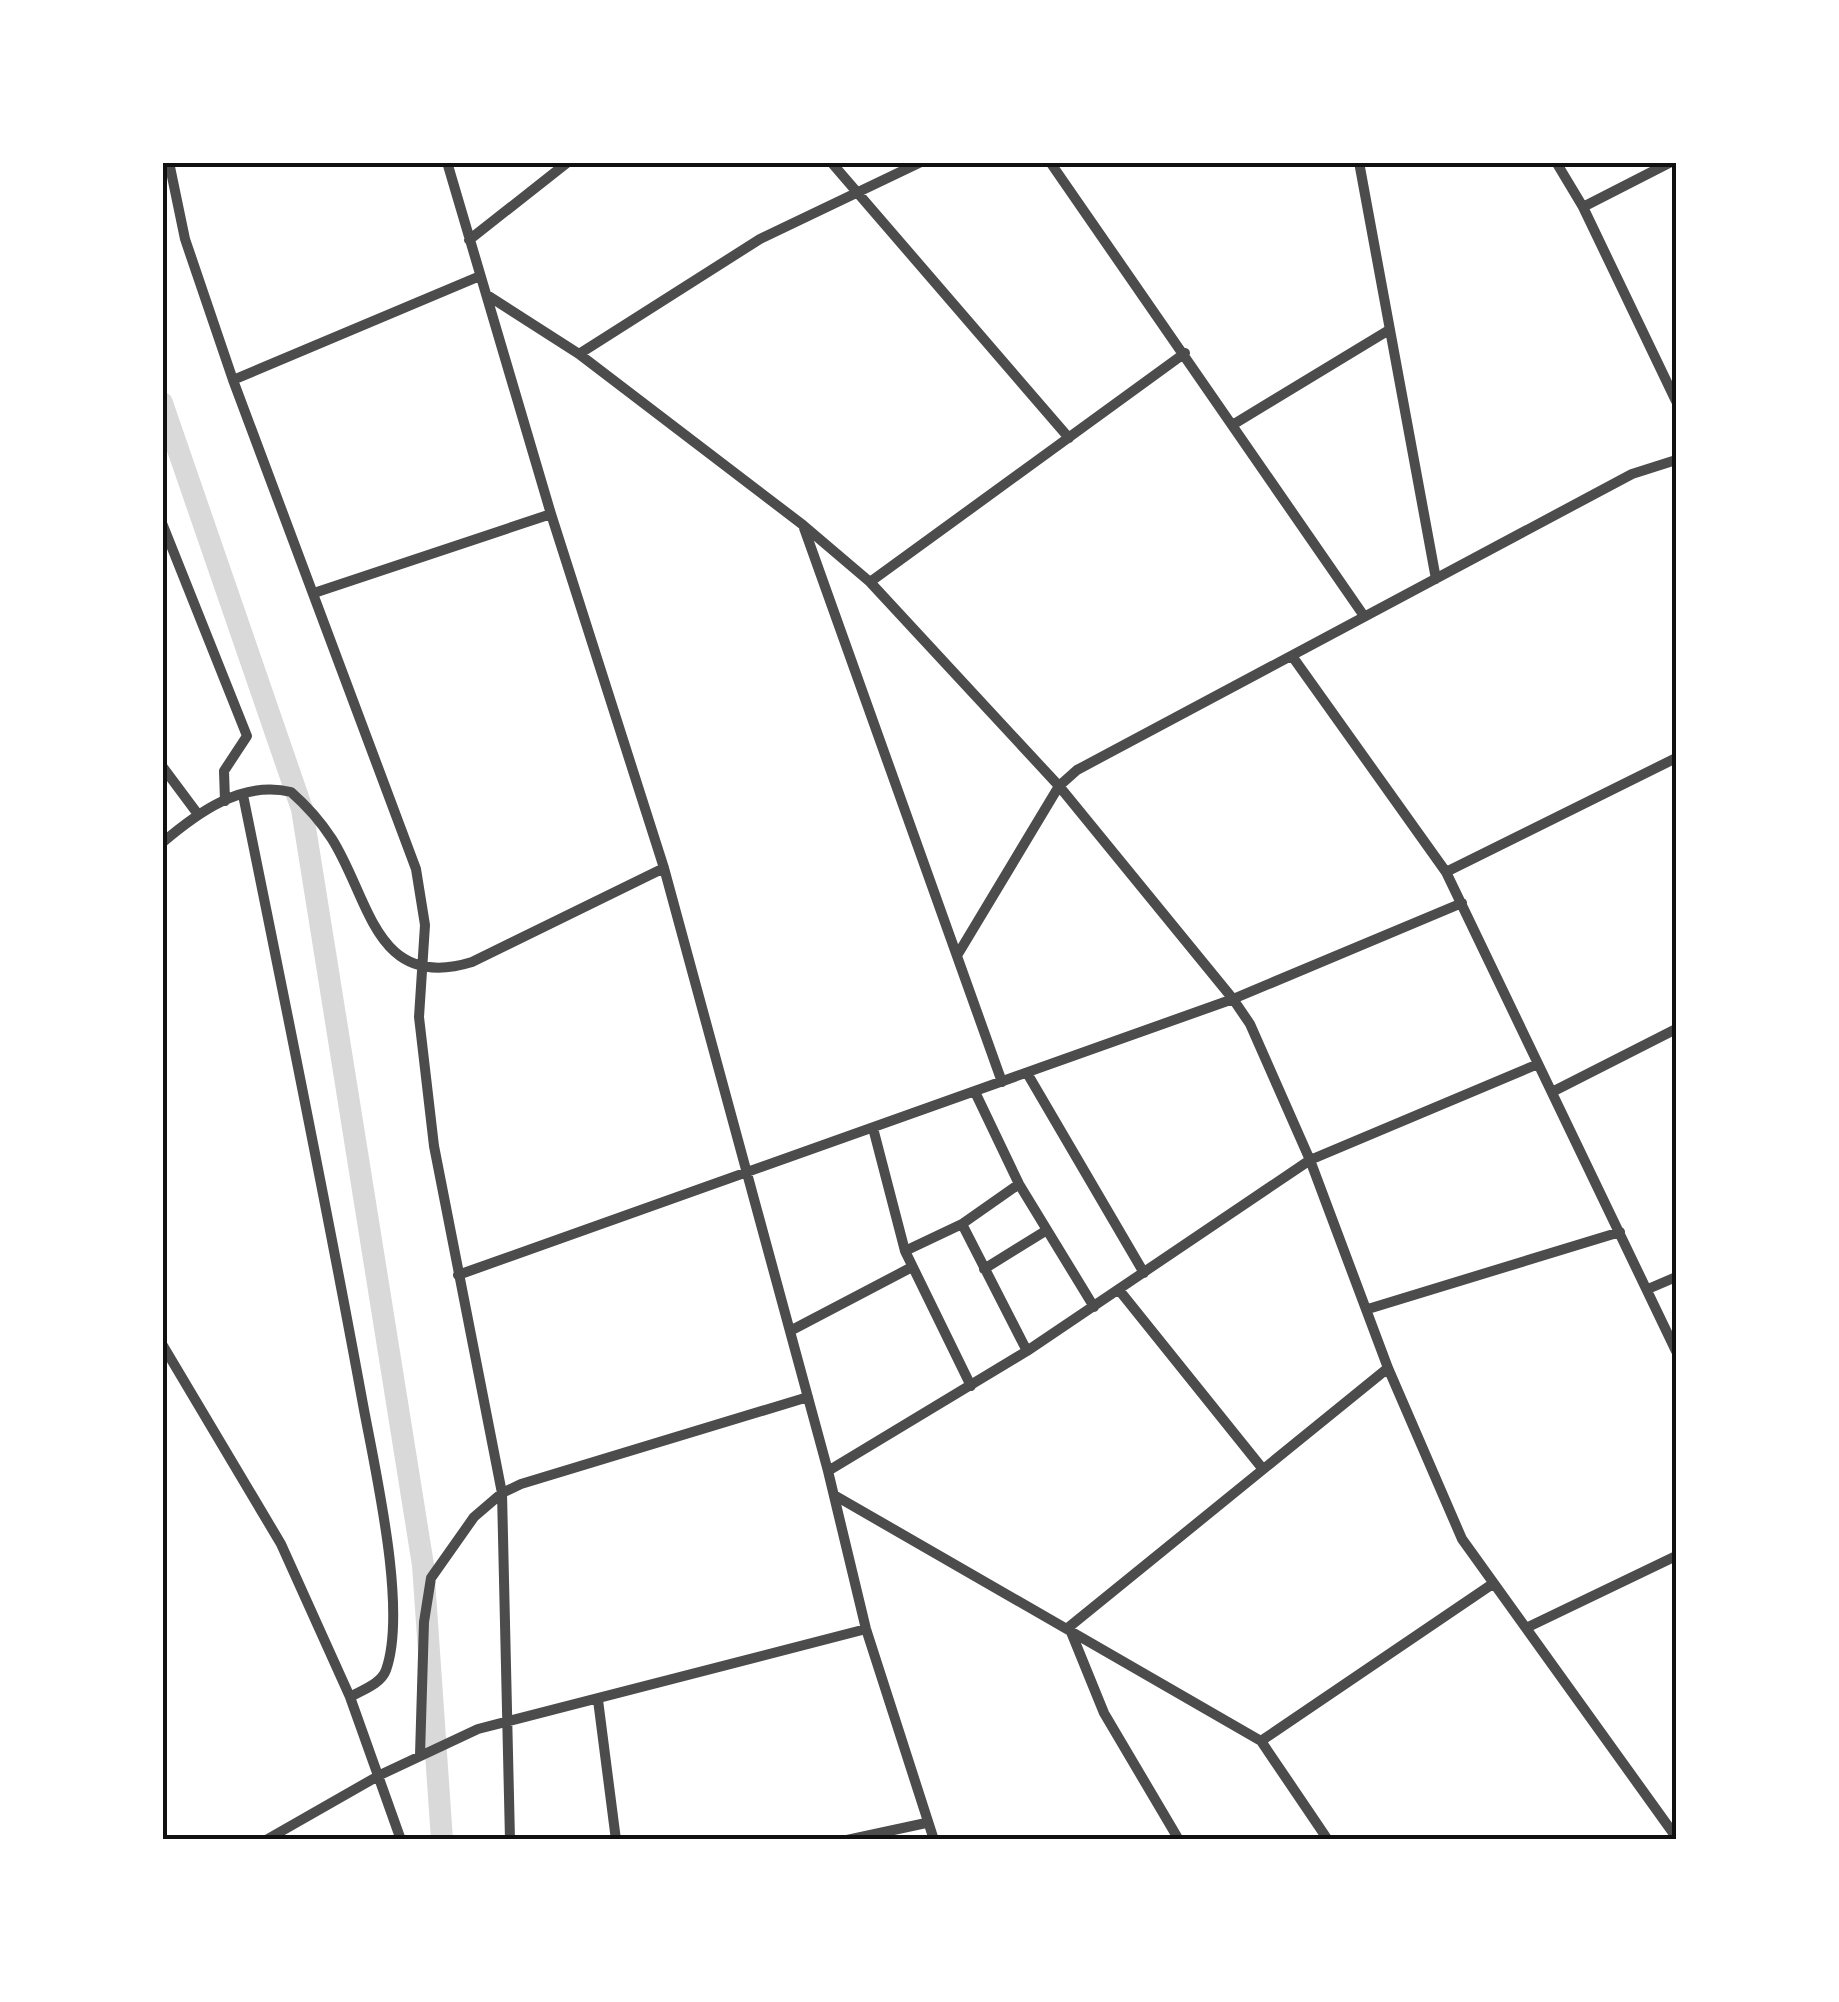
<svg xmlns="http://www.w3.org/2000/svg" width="1839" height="2002" viewBox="0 0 1839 2002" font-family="Quicksand,sans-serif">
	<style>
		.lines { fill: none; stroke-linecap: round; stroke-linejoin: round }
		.canal { stroke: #d9d9d9; stroke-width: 22 }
		.minor { stroke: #4c4c4c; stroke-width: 10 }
		.neatline { fill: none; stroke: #111; stroke-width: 4 }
	</style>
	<rect width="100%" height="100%" fill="#fff"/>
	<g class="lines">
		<path class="canal" d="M162,403l140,406 121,756 19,275"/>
		<path class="minor" d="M169,162l16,77 48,141 183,489 9,56 -6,92 15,129 68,347 8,347
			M447,162l104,352 113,354 164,603 38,158 68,211
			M831,162l238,276
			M1050,162l314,454
			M1359,162l77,417
			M1556,162l27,45 93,194
			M1583,207l88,-45
			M469,240l99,-78
			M487,295l92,59 224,171 67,57 189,204 174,213 17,25 60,136 78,208 74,171 214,298
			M579,354l181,-115 161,-77
			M233,380l247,-104
			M1234,424l155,-94
			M162,523l85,213 -23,35 1,30
			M804,528l198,554
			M870,582l315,-229
			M314,593l237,-79
			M1292,656l154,216 230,479
			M162,766l35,47
			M243,795c41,201 82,402 119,604 12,67 46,209 24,271 -5,14 -24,20 -36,27
			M162,843c35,-30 80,-63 129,-51 16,14 30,30 41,47 38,60 43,153 140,123l192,-94
			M1446,872l230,-114
			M958,954l101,-168 18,-16 555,-296 44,-14
			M1027,1073l117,200
			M975,1092l44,92 75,123
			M1552,1092l124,-63
			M873,1128l32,123 66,135
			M962,1224l65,127
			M905,1251l57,-27 57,-40
			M984,1269l63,-39
			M458,1275l775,-276 229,-96
			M1648,1289l28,-12
			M1119,1290l143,178
			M1368,1309l252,-77
			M790,1331l122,-64
			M162,1344l119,200 69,153 51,143
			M828,1471l199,-120 283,-191 228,-96
			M834,1495l427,246 67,99
			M1526,1628l150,-72
			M598,1700l18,140
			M1261,1741l230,-156
			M420,1755l4,-133 7,-44 43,-61 28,-24 19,-9 287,-87
			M266,1840l114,-65 98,-46 388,-100
			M847,1840l79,-17
			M1179,1840l-75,-127 -35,-86 319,-259"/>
	</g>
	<rect width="1839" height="2002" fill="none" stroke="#ffffff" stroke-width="330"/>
	<rect x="165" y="165" width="1509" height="1672" class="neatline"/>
</svg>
